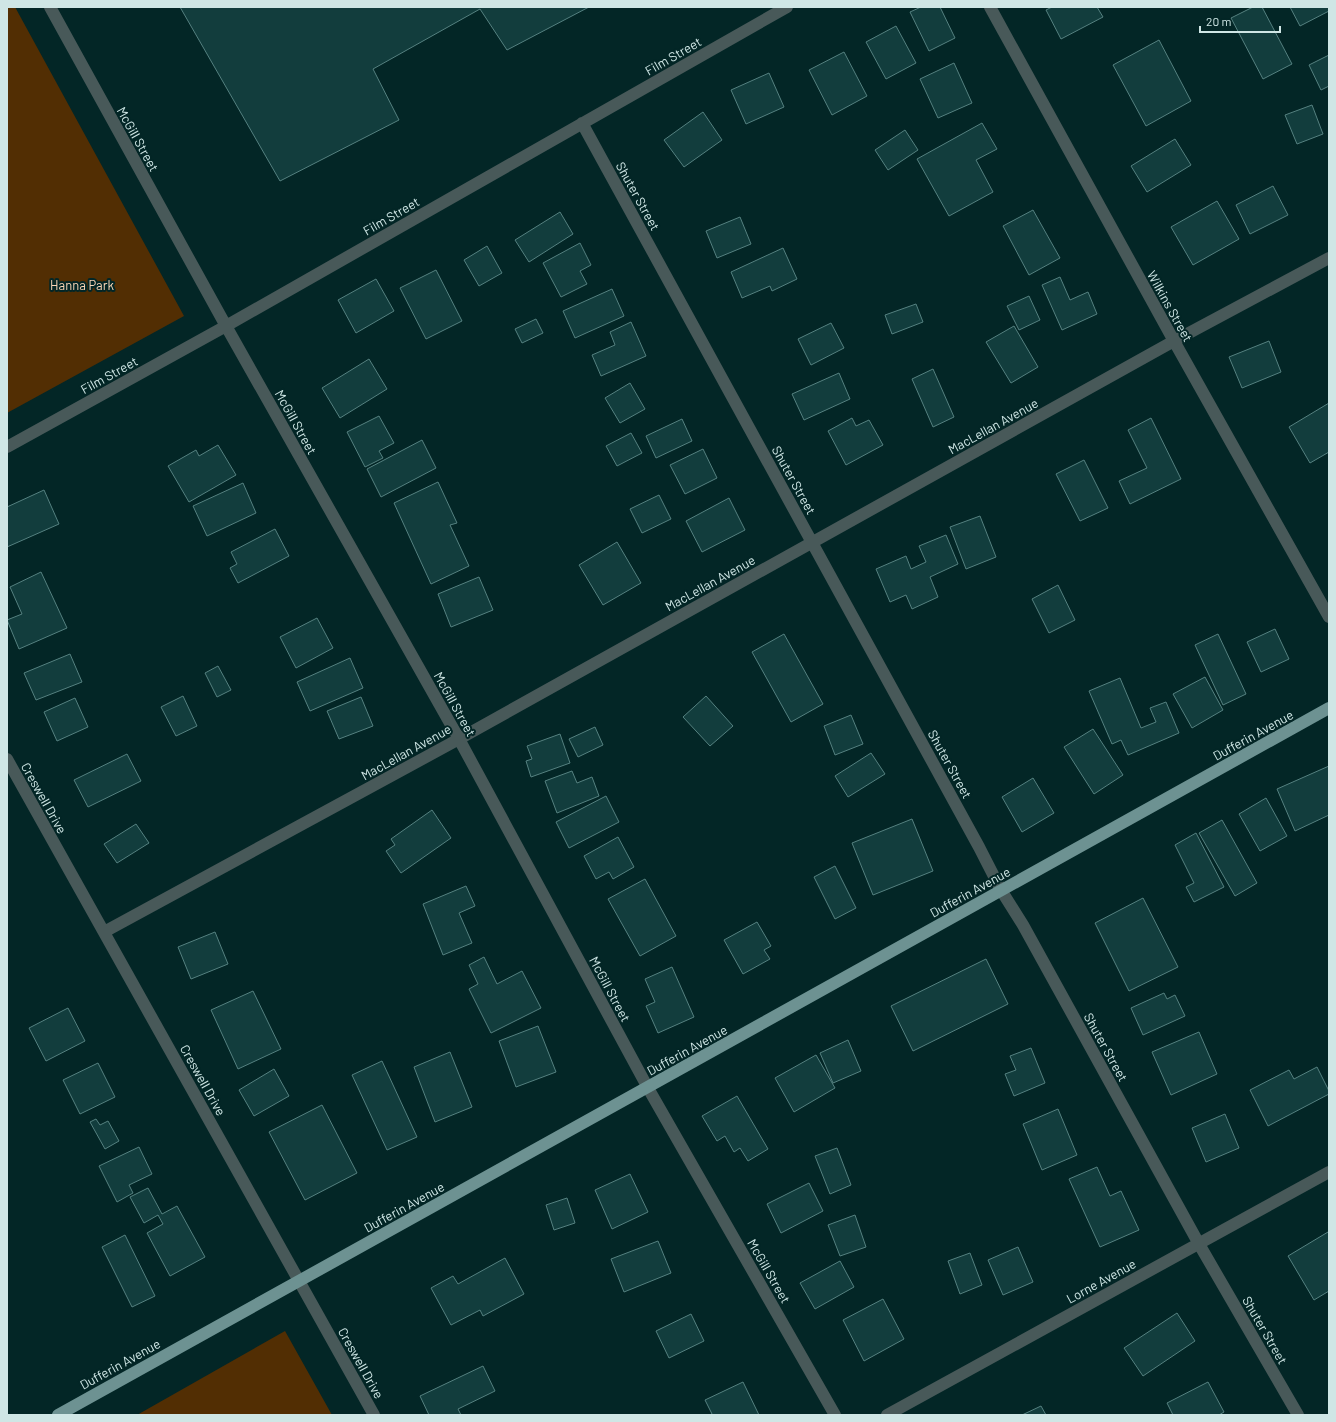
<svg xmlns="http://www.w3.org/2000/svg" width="1336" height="1422" viewBox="0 0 1336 1422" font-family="Barlow,sans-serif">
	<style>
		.green { fill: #522e03 }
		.building { fill: #123d3d; stroke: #558180 }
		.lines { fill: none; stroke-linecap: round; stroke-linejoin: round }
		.minor { stroke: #485959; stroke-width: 12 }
		.major { stroke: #6d9292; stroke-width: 12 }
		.labels { text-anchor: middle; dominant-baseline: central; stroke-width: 4; stroke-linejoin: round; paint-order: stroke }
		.street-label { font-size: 13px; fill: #cfe6e5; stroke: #032626 }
		.park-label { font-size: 13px; fill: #fad6b6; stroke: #032626 }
	</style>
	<rect width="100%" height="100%" fill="#032626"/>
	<path class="green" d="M7,7h8l169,309 -177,97z
		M285,1331l47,84h-195z"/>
	<path class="building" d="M180,7h409l-82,43 -27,-41 -107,60 26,51 -119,61z
		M921,7h19l15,31 -26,13 -19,-39z
		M1052,7h45l6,10 -42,22 -15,-29z
		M1253,7h9l30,57 -29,15 -32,-61z
		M1290,7h39v4l-29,15z
		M896,26l20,37 -30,16 -20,-37z
		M1159,40l32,61 -45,25 -33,-61z
		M844,52l23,44 -35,19 -23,-45z
		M1329,55v31l-8,4 -12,-25z
		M954,63l18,40 -34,15 -18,-39z
		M769,73l15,34 -38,17 -15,-34z
		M1312,105l11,29 -26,10 -12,-29z
		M703,112l19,28 -38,27 -20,-27z
		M982,123l15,26 -21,11 17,32 -44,24 -32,-57z
		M905,130l13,20 -30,20 -13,-20z
		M1175,139l16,26 -44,27 -16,-26z
		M1273,186l15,29 -38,19 -14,-29z
		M1217,201l22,38 -46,26 -22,-38z
		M1033,210l27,48 -31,17 -26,-49z
		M560,212l13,22 -44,28 -14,-22z
		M740,217l11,27 -34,14 -11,-27z
		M580,243l11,22 -11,6 7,13 -26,13 -18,-34z
		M487,246l15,27 -23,13 -15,-26z
		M783,248l14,31 -25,12 -2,-5 -28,12 -11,-26z
		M436,270l26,51 -36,18 -26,-51z
		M1060,277l10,23 18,-8 9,22 -35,16 -20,-45z
		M376,279l18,32 -38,22 -18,-33z
		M612,289l12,27 -49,22 -12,-27z
		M1029,296l11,24 -21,10 -12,-24z
		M916,304l7,18 -31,12 -7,-19z
		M536,319l7,14 -21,10 -7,-14z
		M631,322l15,34 -45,20 -9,-21 23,-10 -5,-13z
		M831,323l13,25 -33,17 -13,-26z
		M1014,326l24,41 -27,16 -25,-41z
		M1269,341l12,31 -39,16 -13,-31z
		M369,359l18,30 -47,29 -18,-30z
		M933,369l21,48 -21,10 -21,-48z
		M839,373l11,26 -46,21 -12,-26z
		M630,383l15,26 -25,14 -15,-25z
		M1329,403v49l-19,11 -21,-36z
		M379,416l15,27 -15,8 4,7 -18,9 -18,-35z
		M852,418l4,8 13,-6 14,25 -37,20 -18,-34z
		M1151,418l30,61 -51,25 -11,-23 28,-13 -19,-38z
		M682,419l10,22 -36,17 -10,-22z
		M631,433l11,20 -25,13 -11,-20z
		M422,440l14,28 -55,29 -14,-28z
		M218,445l18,30 -47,27 -21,-36 28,-16 3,6z
		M703,449l14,29 -32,16 -15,-29z
		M1084,460l24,48 -28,13 -24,-47z
		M438,482l19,41 -7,2 19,41 -38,18 -37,-81z
		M243,483l13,30 -49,23 -14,-30z
		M44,490l15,34 -52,23v-40z
		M659,495l12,24 -29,14 -12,-24z
		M729,498l16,32 -43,22 -16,-31z
		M980,516l16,41 -30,12 -16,-42z
		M275,529l14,27 -51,27 -8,-15 7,-4 -6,-12z
		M946,535l12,29 -28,13 8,20 -26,12 -6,-14 -16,7 -14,-33 30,-13 5,13 15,-7 -7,-16z
		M617,542l24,41 -38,22 -24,-40z
		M41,572l26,56 -48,21 -12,-29 15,-6 -12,-27z
		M479,577l14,33 -42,17 -13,-33z
		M1058,585l17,35 -26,13 -17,-34z
		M317,618l16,30 -37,20 -16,-31z
		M1275,629l14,30 -28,13 -14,-30z
		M784,634l39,70 -32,18 -39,-70z
		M1218,634l28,60 -23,11 -28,-60z
		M70,654l12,28 -46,18 -12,-27z
		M350,658l13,30 -53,23 -13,-29z
		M218,666l13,24 -14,7 -12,-24z
		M1205,677l18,33 -31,18 -19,-34z
		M1120,678l21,50 15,-6 -6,-14 16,-6 13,31 -51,22 -7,-15 -9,4 -23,-53z
		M183,696l14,30 -21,10 -15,-29z
		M706,696l27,30 -23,20 -27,-29z
		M361,697l12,29 -34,13 -12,-28z
		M75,698l13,29 -31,14 -13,-29z
		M851,715l12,29 -28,11 -11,-29z
		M595,727l8,18 -25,12 -9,-18z
		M1093,729l30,46 -29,19 -30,-47z
		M560,734l10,29 -39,14 -5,-16 6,-2 -5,-13z
		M871,753l14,21 -37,23 -13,-21z
		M127,754l14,27 -53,26 -14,-27z
		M1329,766v49l-34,16 -18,-42z
		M572,771l5,12 15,-6 7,19 -42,17 -12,-32z
		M1033,778l21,35 -32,19 -20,-35z
		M606,796l13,26 -50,26 -13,-26z
		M1266,798l21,38 -27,15 -21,-37z
		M432,810l19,28 -50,35 -15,-22 9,-6 -4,-6z
		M912,819l21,52 -60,24 -21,-52z
		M1222,820l35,63 -22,13 -36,-63z
		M136,824l13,19 -32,20 -13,-19z
		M1196,833l28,54 -30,15 -8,-15 8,-4 -19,-38z
		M618,837l16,30 -21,12 -4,-7 -13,7 -12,-23z
		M835,866l21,42 -21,11 -21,-42z
		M645,879l31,57 -36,20 -32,-57z
		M466,886l9,20 -16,7 13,30 -29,12 -20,-51z
		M1143,898l35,69 -49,24 -34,-68z
		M757,922l14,24 -7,4 6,9 -27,15 -19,-34z
		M215,932l13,32 -37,15 -13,-32z
		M484,957l13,27 25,-13 19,37 -50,25 -22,-44 9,-5 -9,-19z
		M986,959l22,45 -95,47 -22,-45z
		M672,967l22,50 -36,16 -12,-27 9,-4 -10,-23z
		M253,991l28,58 -43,20 -27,-59z
		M1164,993l3,6 8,-4 10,21 -42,19 -12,-27z
		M68,1008l17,33 -39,20 -17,-33z
		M538,1026l18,46 -40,15 -17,-46z
		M1199,1032l18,42 -46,21 -19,-43z
		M848,1040l13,31 -28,12 -13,-30z
		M1031,1048l14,35 -31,13 -9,-22 11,-4 -6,-14z
		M450,1052l22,55 -37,15 -21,-55z
		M816,1055l19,33 -41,24 -19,-34z
		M382,1061l35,76 -30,13 -35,-75z
		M98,1063l17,34 -35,17 -17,-34z
		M1317,1067l12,24v3l-61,32 -18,-36 39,-20 5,9z
		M274,1069l15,27 -35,20 -15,-26z
		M737,1096l31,53 -20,12 -8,-13 -6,4 -9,-16 -8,5 -15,-25z
		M322,1105l35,68 -52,27 -36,-68z
		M1058,1109l19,46 -35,15 -19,-46z
		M1225,1114l14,34 -33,14 -14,-34z
		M96,1119l4,6 8,-4 11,20 -14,8 -15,-27z
		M139,1147l13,27 -23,11 4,8 -16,9 -18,-36z
		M837,1148l14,37 -21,9 -15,-38z
		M1097,1167l13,29 11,-5 18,39 -39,17 -31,-68z
		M630,1174l18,38 -36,17 -17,-39z
		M809,1183l14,28 -42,22 -14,-29z
		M148,1188l14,26 15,-8 28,51 -35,19 -23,-43 16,-9 -5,-9 -14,8 -14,-26z
		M567,1198l8,25 -21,7 -8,-25z
		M855,1215l11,32 -26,9 -12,-31z
		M1328,1232l1,2v57l-15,9 -26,-44z
		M125,1235l30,61 -23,11 -30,-60z
		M658,1241l13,32 -47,19 -13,-33z
		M1018,1247l15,35 -30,13 -15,-35z
		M970,1253l12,32 -22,9 -12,-33z
		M505,1258l19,36 -41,22 -3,-6 -29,15 -20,-37 22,-12 5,8z
		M840,1261l14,26 -39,22 -15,-26z
		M883,1299l21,40 -40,22 -21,-41z
		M1177,1313l18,28 -52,35 -19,-28z
		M691,1314l13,27 -35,17 -13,-27z
		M483,1366l12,25 -37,18 3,6h-32l-9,-19z
		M743,1382l16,33h-49l2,-1 -7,-14z
		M1208,1382l16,30 -5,3h-46l-6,-12z
		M1041,1406l5,9h-24z"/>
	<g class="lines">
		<path class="minor" d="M50,7l176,319 233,413 189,349 187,327
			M990,7l184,334 155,276
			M582,123l397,724 22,43 22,35 176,319 99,171
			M7,447l219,-121 561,-319
			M7,759l367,656
			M104,932l355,-193 715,-398 155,-83
			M887,1415l442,-243"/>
		<path class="major" d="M58,1415l1271,-707"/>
	</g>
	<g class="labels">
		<g class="street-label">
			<text transform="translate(673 56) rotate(-30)">Film Street</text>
			<text transform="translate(138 139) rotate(61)">McGill Street</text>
			<text transform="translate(638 196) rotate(61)">Shuter Street</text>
			<text transform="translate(391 216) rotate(-30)">Film Street</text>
			<text transform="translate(1170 306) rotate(61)">Wilkins Street</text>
			<text transform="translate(109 375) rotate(-29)">Film Street</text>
			<text transform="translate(296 422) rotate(61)">McGill Street</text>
			<text transform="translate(993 426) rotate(-29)">MacLellan Avenue</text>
			<text transform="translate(794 480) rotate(61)">Shuter Street</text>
			<text transform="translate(710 583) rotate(-29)">MacLellan Avenue</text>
			<text transform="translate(455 704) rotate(61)">McGill Street</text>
			<text transform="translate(1253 735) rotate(-29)">Dufferin Avenue</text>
			<text transform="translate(406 752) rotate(-29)">MacLellan Avenue</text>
			<text transform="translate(950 764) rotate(61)">Shuter Street</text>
			<text transform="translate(44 798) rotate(61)">Creswell Drive</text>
			<text transform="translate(970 892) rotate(-29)">Dufferin Avenue</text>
			<text transform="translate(610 989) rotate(62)">McGill Street</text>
			<text transform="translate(1106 1047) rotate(61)">Shuter Street</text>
			<text transform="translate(687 1050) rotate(-29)">Dufferin Avenue</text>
			<text transform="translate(203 1080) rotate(61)">Creswell Drive</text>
			<text transform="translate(404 1207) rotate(-29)">Dufferin Avenue</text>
			<text transform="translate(769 1271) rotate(60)">McGill Street</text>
			<text transform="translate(1101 1281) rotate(-29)">Lorne Avenue</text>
			<text transform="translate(1265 1330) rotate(60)">Shuter Street</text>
			<text transform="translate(361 1363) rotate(61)">Creswell Drive</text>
			<text transform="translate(120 1364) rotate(-29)">Dufferin Avenue</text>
		</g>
		<g class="park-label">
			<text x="82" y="285">Hanna Park</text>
		</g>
	</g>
	<rect width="1336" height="1422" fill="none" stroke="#cfe6e5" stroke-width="16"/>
	<path d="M1200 26v6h80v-6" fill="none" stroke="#cfe6e5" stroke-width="2"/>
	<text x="1206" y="26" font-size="12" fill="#cfe6e5" stroke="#032626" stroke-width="3" paint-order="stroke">20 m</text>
</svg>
